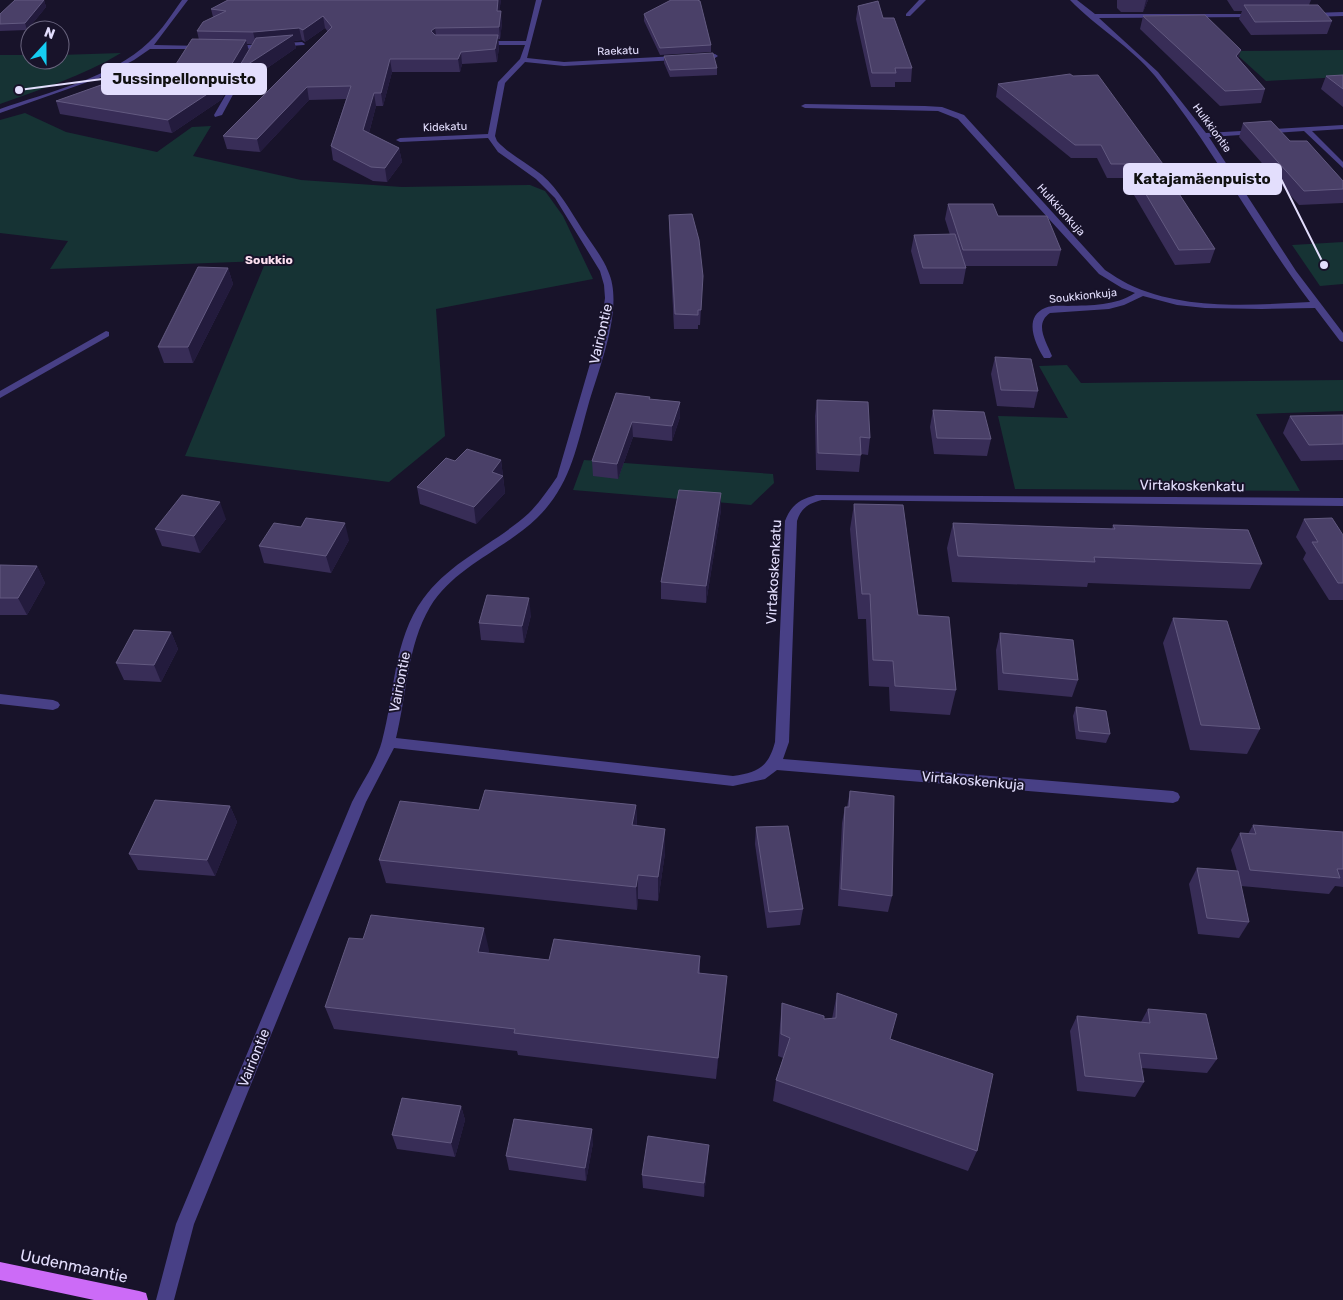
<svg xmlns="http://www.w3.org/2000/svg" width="1343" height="1300" viewBox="0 0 1343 1300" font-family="Rubik,sans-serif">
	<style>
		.green { fill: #163334 }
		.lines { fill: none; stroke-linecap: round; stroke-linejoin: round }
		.minor { fill: #484086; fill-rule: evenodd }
		.major { fill: #cc6bf7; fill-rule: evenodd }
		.wall { fill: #382d57; fill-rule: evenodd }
		.shaded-wall { fill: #231b3d }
		.building { fill: #4a4068; stroke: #625980 }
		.labels { text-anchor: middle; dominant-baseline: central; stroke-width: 4; stroke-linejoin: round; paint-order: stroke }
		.far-street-label { font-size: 11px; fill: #e3defd; stroke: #18132a }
		.far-neighbourhood-label { font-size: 12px; font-weight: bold; fill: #fde0f0; stroke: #18132a }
		.street-label { font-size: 14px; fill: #e3defd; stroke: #18132a }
		.near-street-label { font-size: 16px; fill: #e3defd; stroke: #18132a }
		.leader { fill: none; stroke: #e3defd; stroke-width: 2 }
		.callout-dot { fill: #e3defd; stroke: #18132a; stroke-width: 2 }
		.callout { fill: #e3defd; stroke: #e3defd; stroke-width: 2 }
		.callout-label { font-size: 15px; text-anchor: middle; font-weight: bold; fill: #111 }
	</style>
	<rect width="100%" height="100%" fill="#18132a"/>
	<path class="green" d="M1343,50v27l-77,4 -33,-30z
		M121,53c-38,23 -80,36 -121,51v-49h30v5h30v-5z
		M25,113l41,19 91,20 35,-25 19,-1 -18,30 108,24 101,7 128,-2 15,6 18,25 30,63 -157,30 9,127 -56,46 -204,-26 81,-195 -216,8 18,-28 -68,-8v-113z
		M1343,242v42l-23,2 -28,-41z
		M1067,365l14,18 262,-3v31l-87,3 44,77 -285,-2 -17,-73 70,2 -29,-52z
		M584,460l189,14 1,9 -23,22 -178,-15z"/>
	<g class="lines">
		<path class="minor" d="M182,0h6l-34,45 50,1 2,1v2h-56l-16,11 -35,18 -99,35v-4c48,-17 112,-31 149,-67 13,-12 23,-28 33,-42z
			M536,0h6l-15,58 37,4 151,-8 3,2 -3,2 -151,8 -39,-4 -20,21 -10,53 2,5c13,14 30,22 45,34 17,15 28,35 40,54 9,14 20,27 26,42 17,36 -10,99 -20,135 -12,43 -18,80 -51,112 -33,32 -82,48 -107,89 -23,39 -23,87 -34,131l337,38c25,-4 35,-8 42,-34l10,-221c6,-16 15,-22 31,-26l527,3v8l-521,-6c-13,3 -21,8 -25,21l-8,221 -6,17 390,32 5,2 2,4 -2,4 -5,2 -396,-33 -12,9 -32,7 -339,-38 -28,54 -172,422 -20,76h-18l20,-76 176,-422c10,-20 24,-39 30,-61 13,-47 11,-101 41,-142 27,-38 72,-55 106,-86 11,-11 19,-23 28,-36l44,-151 4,-28 -1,-13 -4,-14 -45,-73 -19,-19 -38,-27 -10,-14 -88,4 -4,-2 4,-2 88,-4 10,-52 22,-23 5,-14h-43l-3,-2 3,-2h44z
			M919,0h7l-16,16h-4v-2z
			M1070,0h7l18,14h163l1,1 -3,2 -157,1 59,54 48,61 137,-8v4l-31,2 31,31v6l-39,-37 -95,6 87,134 47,62v9l-3,-1 -25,-33 -53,1 -57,-1 -28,-3 -34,-9 -19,9 -15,4 -59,4c-16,11 -4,28 2,43l-2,2h-6c-9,-14 -21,-41 1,-50 7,-3 16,-2 23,-2 24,-1 47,0 67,-13l-13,-5 -23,-14 -141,-155 -20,-8 -133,-3 -4,-2 4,-2 120,2 17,1 22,8 141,155c8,5 15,10 23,14 56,27 123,21 182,18 -55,-73 -97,-155 -155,-226 -24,-29 -59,-49 -85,-76z
			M1343,12v4l-32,1 -3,-2 3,-2z
			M302,42l3,2 -1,1 -73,5 -3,-2 3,-2z
			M246,63l3,2 -27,50 -7,2 -1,-2 29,-50z
			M106,331l3,1v4l-109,62v-7z
			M0,694l53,6 5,2 2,3 -2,3 -5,2 -53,-6z"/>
		<path class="major" d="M0,1262l139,29 7,2 2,7h-54l-94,-20z"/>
	</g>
	<path class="wall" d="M44,0l2,7 -19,23 -27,1v-17z
		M228,0h273l-2,11 3,12 -2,16h-2l1,8 -2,15 -35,2 -2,8h-68l-9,34h-7l-7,27 30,15 3,14 -15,20 -14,-1 -40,-21 -2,-14 15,-47 -37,1 -49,52 -33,-3 -4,-13 105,-104 -3,-4 -20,14 -3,-2 -8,1 2,7 -56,39 -3,-14 -16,27 -49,33 -112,-19 -4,-13 50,-14 56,-1 37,-46 -2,-9 16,-14 -2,-8zM247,44h6l-4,7z
		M1117,0h31l-5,12h-22l-4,-4z
		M1227,0h84l-2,5 23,16 -5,13 -76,1 -12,-16 3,-8h-8z
		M858,6l25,12 29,50 -1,14h-16v5h-24l-15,-68z
		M644,14l67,31v7l-51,3 -16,-34z
		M1143,16l96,43 26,30 -4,14 -41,3 -80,-77z
		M664,56l53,12v7l-47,2 -6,-14z
		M1343,75v32l-22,-18 5,-13z
		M998,84l181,102 -2,5 38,58 -5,14 -35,2 -51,-87h-17l-10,-20h-26l-75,-61z
		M1243,123l47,18 53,48v14l-44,2 -60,-68z
		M948,204l50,12 63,34 -4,16h-92l1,2 -3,16h-43l-9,-33 3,-16h36l-5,-16z
		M669,215l33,75 -2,35h-2v4h-24l-5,-100z
		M228,268l5,16 -40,79h-29l-6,-16z
		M995,357l43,34 -4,17 -37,-2 -6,-32z
		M650,397v2l30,3v15l-8,24 -39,-4 -15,42 -25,-3 -1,-15z
		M817,400l53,38 -2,17 -7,-1 -2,18 -43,-2 -1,-54z
		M933,410l58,29 -4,17 -53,-2 -4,-27z
		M1343,415v45l-42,1 -18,-28 7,-17z
		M501,460l4,33 -29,31 -56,-20 -3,-17 38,-26z
		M721,493v17l-15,93 -45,-4v-17z
		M854,504l64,111 38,75 -6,25 -60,-4 -1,-24 -20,-1 -3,-67h-8l-8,-90z
		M226,519l-26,34 -38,-7 -7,-17z
		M1304,519l39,16v65h-14l-26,-41 3,-6 -10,-16z
		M953,523l159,6 1,-4 149,39 -12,25 -162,-6 -1,4 -135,-5 -5,-34z
		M349,540l-18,33 -67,-10 -5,-17z
		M0,565l37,1 8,17 -18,32h-27z
		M531,615l-7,28 -43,-3 -2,-17z
		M1173,618l87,111 -13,25 -57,-4 -27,-107z
		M171,632l7,17 -17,33 -37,-2 -8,-17z
		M1000,633l78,47 -6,17 -74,-7 -2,-40z
		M1076,707l34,27 -4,9 -30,-4 -3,-23z
		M850,791l42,105 -4,16 -50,-6 4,-83 3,-16h2z
		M636,805l1,21 28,3v24l-7,48 -20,-2 -1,11 -251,-27 -7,-23 100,-50z
		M230,806l7,16 -22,54 -77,-6 -9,-16z
		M1253,825l90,7v55l-8,-1 -6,8 -88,-8 8,36 -10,16 -41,-4 -9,-50 8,-16 40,3 -6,-21 9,-17 8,1z
		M756,827l47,82 -3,16 -33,3 -12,-84z
		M489,950l-1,3 61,7 151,-4v18l25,24 -9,81 -198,-24 -1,-4 -183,-22 -9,-22z
		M837,993l53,46 87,112 -9,20 -195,-70 3,-21 7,-22 -5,-2 2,-31 2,-22 42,16h8z
		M1148,1009l69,50 -10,14 -65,-5 2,14 -9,15 -58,-6 -7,-60 7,-15 64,6z
		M461,1106l4,14 -10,37 -58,-8 -5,-14z
		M593,1143l-7,38 -77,-11 -3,-14z
		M709,1145l-5,52 -61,-9 -1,-13z"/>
	<path class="shaded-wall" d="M44,0l2,7 -19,23 -2,-7z
		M498,0h3l-3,23 -1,-12z
		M1146,0h2l-5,12z
		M501,11l1,12 -2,16 -1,-12z
		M323,16l2,12 -20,14 -2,-12z
		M299,28l3,12 -8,1 2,7 -56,39 -3,-14 -16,27 -49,33 -4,-13 78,-80 3,12 7,-8 -3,-12z
		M435,28l2,12 -6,-9z
		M498,35l1,12 -2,15 -2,-13z
		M1241,50l-4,14 -1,-8z
		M461,52l1,12 -2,8 -2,-13z
		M390,59l2,13 -9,34 -2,-13z
		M307,87l2,13 -49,52 -3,-13z
		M374,93l2,13 -10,38 -3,-14z
		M399,148l3,14 -15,20 -2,-14z
		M228,268l5,16 -40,79 -5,-16z
		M680,402v15l-8,24v-15z
		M632,422l1,15 -15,42 -1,-15z
		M501,460l4,33 -29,31 -2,-17 18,-35z
		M721,493v17l-15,93v-17z
		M220,502l6,17 -26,34 -6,-17z
		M345,523l4,17 -18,33 -5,-17z
		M37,566l8,17 -18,32 -9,-17z
		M529,598l2,17 -7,28 -2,-17z
		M171,632l7,17 -17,33 -7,-17z
		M636,805l1,24 -5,-4z
		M230,806l7,16 -22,54 -8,-16z
		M665,829v24l-7,48v-24z
		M638,875v24l-1,11 -1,-23z
		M484,928l5,22 -6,25 -5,-23z
		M727,976l-2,22 -9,81 2,-21z
		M461,1106l4,14 -10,37 -4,-14z
		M592,1129l1,14 -7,38 -1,-13z
		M709,1145l-1,14 -4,38v-14z"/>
	<path class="building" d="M15,0h29l-19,23 -25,1v-10z
		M228,0h270l-1,11h4l-2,16 -64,1 -4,3 4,4h63l-3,14 -34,3 -3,7h-68l-9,34h-7l-11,37 36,18 -14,20 -14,-1 -40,-21 20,-60 -44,1 -50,52 -34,-3 109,-109 -9,-11 -20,14 -4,-2 -46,4 -56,-1 6,-9 23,-11 -15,-2z
		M671,0h26l3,1 11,44 -51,3 -16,-34z
		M878,1l5,17h11l18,50h-17l1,5h-24l-14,-67z
		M1244,5h74l14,16 -77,1z
		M1205,15l36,35 -5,6 29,33 -40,2 -82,-75z
		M293,35l-57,37 20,-34z
		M192,39l54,1 -28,47 -50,33 -112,-19 45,-16 5,2 31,-11 25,10z
		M713,53l4,15 -47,2 -6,-14z
		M1070,74l3,2 25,-1 81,111h-5l41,63 -36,1 -51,-86h-17l-10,-19h-26l-77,-61z
		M1343,75v14l-17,-13z
		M1271,121l19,20h17l36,40v8l-39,2 -61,-68z
		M948,204h45l5,12h49l14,34h-98z
		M692,214l7,26 4,36 -2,34h-3v5l-23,-1 -6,-99z
		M955,234l11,34h-43l-9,-33z
		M198,267l30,1 -40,79h-30z
		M995,357l36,2 7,32 -37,-1z
		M616,393l34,4 -1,2 31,3 -8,24 -40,-4 -15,42 -25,-3z
		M817,400l51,2 2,36 -10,-1 1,18 -43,-2z
		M933,410l51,2 7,27 -54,-1z
		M1343,415v29l-34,1 -19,-29z
		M467,449l34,11 -9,12 11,4 -29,31 -57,-20 29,-29 9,3z
		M679,490l42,3 -15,93 -45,-4z
		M182,495l38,7 -26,34 -39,-7z
		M854,504l49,1 15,110 31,2 7,73 -61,-4 -2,-25 -20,-1 -3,-66h-8z
		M306,518l39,5 -19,33 -67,-10 15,-23 27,4z
		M1332,518l11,17v48h-5l-26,-41h6l-14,-23z
		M953,523l162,6 -2,-4 135,5 14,34 -168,-7 1,5 -137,-6z
		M0,565l37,1 -19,32h-18z
		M487,595l42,3 -7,28 -43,-3z
		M1173,618l54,3 33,108 -59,-4z
		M134,630l37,2 -17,33 -38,-2z
		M1000,633l73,7 5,40 -75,-7z
		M1076,707l30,4 4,23 -31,-3z
		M485,790l151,15 -4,20 33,4 -7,48 -20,-2 -2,12 -257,-27 21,-59 79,9z
		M850,791l44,5 -2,100 -51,-7 4,-82h4z
		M155,800l75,6 -23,54 -78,-6z
		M1253,825l90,7v37h-6l3,9 -90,-8 -10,-37 16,1z
		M788,826l15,83 -34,3 -13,-85z
		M1197,868l41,3 11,51 -42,-4z
		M371,915l113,13 -6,24 71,8 5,-21 146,17 -2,17 29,3 -9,82 -204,-25 1,-4 -190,-22 24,-69 14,1z
		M837,993l60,21 -7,25 103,35 -16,77 -201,-71 14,-42 -9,-4 1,-31 42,13v3l12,-1z
		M1148,1009l58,5 11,45 -78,-6 5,29 -59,-6 -8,-60 73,7z
		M402,1098l59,8 -10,37 -59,-8z
		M514,1119l78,10 -7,39 -79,-12z
		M648,1136l61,9 -5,38 -62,-8z"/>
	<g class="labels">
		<g class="far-street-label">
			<text transform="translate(618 51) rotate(-2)">Raekatu</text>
			<text transform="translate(445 127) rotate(-2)">Kidekatu</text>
			<text transform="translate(1212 128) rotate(54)">Hulkkiontie</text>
			<text transform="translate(1061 210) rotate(48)">Hulkkionkuja</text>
			<text transform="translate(1083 296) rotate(-6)">Soukkionkuja</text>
		</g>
		<g class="far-neighbourhood-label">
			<text x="269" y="260">Soukkio</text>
		</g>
		<g class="street-label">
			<text transform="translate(601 334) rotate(-77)">Vairiontie</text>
			<text transform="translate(1192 486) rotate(1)">Virtakoskenkatu</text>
			<text transform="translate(774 572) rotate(-87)">Virtakoskenkatu</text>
			<text transform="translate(400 682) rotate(-79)">Vairiontie</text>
			<text transform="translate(973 781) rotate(5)">Virtakoskenkuja</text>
			<text transform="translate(254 1058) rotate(-68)">Vairiontie</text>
		</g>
		<g class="near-street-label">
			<text transform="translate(74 1266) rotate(12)">Uudenmaantie</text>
		</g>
	</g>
	<path class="leader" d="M19 90L102 79M1324 265L1281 179"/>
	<g class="callout-dot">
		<circle cx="19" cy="90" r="5"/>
		<circle cx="1324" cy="265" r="5"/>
	</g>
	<g class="callout">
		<rect x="102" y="64" width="164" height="30" rx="5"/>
		<rect x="1124" y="164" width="157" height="30" rx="5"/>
	</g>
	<g class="callout-label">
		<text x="184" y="84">Jussinpellonpuisto</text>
		<text x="1202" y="184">Katajamäenpuisto</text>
	</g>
	<g transform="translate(45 45) rotate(21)"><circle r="24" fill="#18132a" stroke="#69647e"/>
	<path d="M0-4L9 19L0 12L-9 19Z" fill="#15cdf2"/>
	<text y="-8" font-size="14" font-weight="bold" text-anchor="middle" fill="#e3defd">N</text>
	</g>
</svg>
